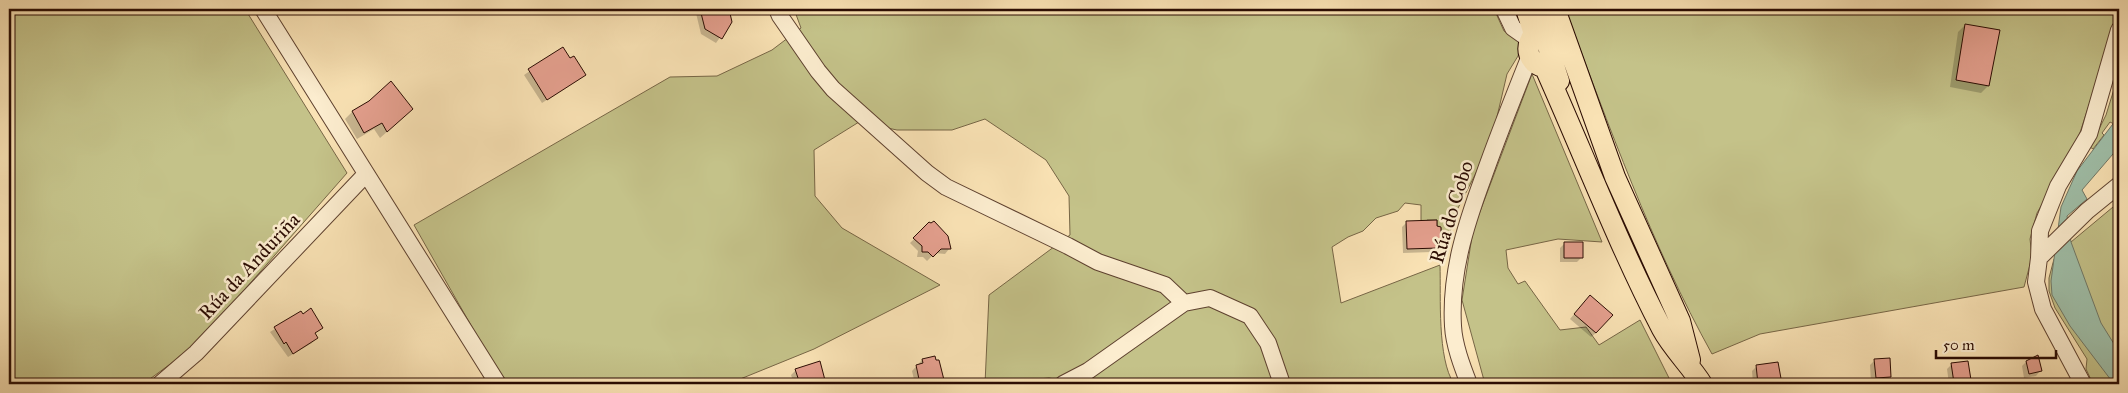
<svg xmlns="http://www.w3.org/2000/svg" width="2128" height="393" viewBox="0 0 2128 393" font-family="'IM FELL Great Primer',serif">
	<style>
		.green { fill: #c4c289; stroke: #776646 }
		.water { fill: #9fbfa9; stroke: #707766 }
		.shadow { fill: #0003 }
		.building { fill: #e5a08f; stroke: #2a0b02 }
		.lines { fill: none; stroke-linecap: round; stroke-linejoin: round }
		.minor-casing { stroke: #5e412f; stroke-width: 18 }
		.major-casing { stroke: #2a0b02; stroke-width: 22 }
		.minor { stroke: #fcedcf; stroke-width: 16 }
		.major { stroke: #fae3b5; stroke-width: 20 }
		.labels { text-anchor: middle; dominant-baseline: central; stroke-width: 5; stroke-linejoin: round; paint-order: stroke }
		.street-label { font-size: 20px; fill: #2a0b02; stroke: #fcedcf }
	</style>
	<rect width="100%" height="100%" fill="#fae3b5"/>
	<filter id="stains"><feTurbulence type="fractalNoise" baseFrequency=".004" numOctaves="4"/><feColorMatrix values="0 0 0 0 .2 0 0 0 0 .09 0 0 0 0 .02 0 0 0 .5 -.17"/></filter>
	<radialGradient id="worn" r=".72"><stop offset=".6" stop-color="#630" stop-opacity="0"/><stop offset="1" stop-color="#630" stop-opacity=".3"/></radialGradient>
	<path class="green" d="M9,9h236l102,164 -152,173 -52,38h-134z
		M794,9h700l10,22 18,12 -4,13 -11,18 -11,47 -19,50 -20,39 -12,38h-7v-5l3,-1v-14l-4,-2v-6h-10l-1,4 -5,-4v-15l-16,-2 -7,8 -22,7 -13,13 -15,6 -16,10 9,56 99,-38c1,32 -3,93 14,119h-372l-33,-6 -64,6 4,-89 81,-60 -1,-39 -23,-36 -61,-41 -33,11h-55l-38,-8 -45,28 1,46 27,32 98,57 -126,64 -86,35h-230l4,-4 -88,-155 256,-148 47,-1 55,-26 29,-22z
		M1565,9h553l-13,47 -30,92 -38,65 -7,26 2,18 -8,30 -264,47 -48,20c-61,-110 -103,-228 -147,-345z
		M2119,73v43l-5,8 -4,-2 -8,11 2,2 -11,14 -3,-2 16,-32z
		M1532,74l70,168 -44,-3 -52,11 2,18 10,16 7,-3 35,49 26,-3 13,18 41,-25 32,64h-187l-23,-84 11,-70z
		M2119,202v182h-26l-7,-15 1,-10 -32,-51 -6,-17v-13l5,-19 17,-17z"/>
	<path class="water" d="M2119,116v31l-37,43 5,9 -20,17 4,26 30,81 18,29v32h-5l-44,-58 -18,-31 -1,-14 10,-74 16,-36z"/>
	<path class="shadow" d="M695,9h31l5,13 -15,21 -15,-9z
		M1965,25l23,61 -7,7 -31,-6 8,-55z
		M562,49l8,11 15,15 -43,28 -18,-28z
		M370,102l35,14 -25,22 -6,-9 -17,10 -12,-20 7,-7z
		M1407,222l29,22 1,3 -5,5 -29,1 -1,-26z
		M930,224l17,12 2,13 -4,5 -10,-1 -8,8 -4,-4h-6l1,-6 -8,-8z
		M1565,243l16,15 -4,4h-17v-14z
		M1585,301l11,32 -5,4 -21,-18z
		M300,313l22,15 -8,6 2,4 -4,5 -24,14 -18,-25z
		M922,360l16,1 6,23h-29l-3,-13z
		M1875,360l15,17 -5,5 -14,1 -1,-18z
		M2026,362l14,9 -4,5 -12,2 -2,-12z
		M819,363l6,21h-31l-3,-9 5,-5z
		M1777,363l3,21h-27l-1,-13 4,-4z
		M1952,364l17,16 -4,4h-16l-2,-15z
		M452,378l4,6h-14z"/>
	<path class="building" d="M700,9h29l3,13 -10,17 -17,-10z
		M1965,24l35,6 -11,56 -33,-6z
		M563,47l7,11 4,-2 12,19 -39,25 -19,-31z
		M391,81l22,28 -26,23 -5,-9 -18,10 -12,-22 17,-10z
		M1437,220v6l4,1v15l-3,1v5l-31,1 -1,-28z
		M934,221l14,15 3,13h-10l-8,8 -5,-5h-6v-6l-9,-8 16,-16 2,1z
		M1564,242h19v16h-19z
		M1590,295l23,20 -17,18 -22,-19z
		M311,308l12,20 -8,5 3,5 -25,16 -7,-12 -2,2 -10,-17 27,-16 2,3z
		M2038,355l4,16 -13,3 -3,-13z
		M935,356l1,4h3l6,24h-25l-4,-19 7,-2 -1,-4z
		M1890,358l1,19 -15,1 -2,-19z
		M820,361l6,23h-26l-5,-15z
		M1968,361l3,19 -17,3 -3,-20z
		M1778,362l4,22h-24l-2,-19z"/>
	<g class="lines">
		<defs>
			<path id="minor" d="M263,9l235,375
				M777,9l3,7 38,55 15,18 94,84 19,14 122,59 30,16 67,23 19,18
				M1504,9l9,19 17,12
				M2039,258l48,-47 32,-26
				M160,384l36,-31 170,-179
				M1063,384l25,-13 96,-68 26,-5 40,18 18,27 14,41
				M1469,384c-7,-18 -15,-39 -16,-58 -3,-52 12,-99 30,-148 14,-40 30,-80 46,-120
				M2083,384l-40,-75 -7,-27 3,-24 1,-27 18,-45 31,-52 30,-104"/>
			<path id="major" d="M1526,9l8,25c-11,15 -5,29 11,34 39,87 73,176 117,261 10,19 28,36 40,55
				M1555,9l60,168 65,144 10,39
				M1538,15l21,66"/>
		</defs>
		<use href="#minor" class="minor-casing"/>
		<use href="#major" class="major-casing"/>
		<use href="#minor" class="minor"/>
		<use href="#major" class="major"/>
	</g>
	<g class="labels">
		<g class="street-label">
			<text transform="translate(1451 212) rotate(-73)">Rúa do Cobo</text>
			<text transform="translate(249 266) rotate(-47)">Rúa da Anduriña</text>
		</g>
	</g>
	<rect width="2128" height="393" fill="none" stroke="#fae3b5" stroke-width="30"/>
	<rect x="10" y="10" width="2108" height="373" fill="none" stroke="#2a0b02" stroke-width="2.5"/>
	<rect x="15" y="15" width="2098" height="363" fill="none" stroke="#2a0b02"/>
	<path d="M1936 350v8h120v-8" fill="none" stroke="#2a0b02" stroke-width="2.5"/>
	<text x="1943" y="350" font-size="15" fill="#2a0b02" stroke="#fcedcf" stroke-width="4" paint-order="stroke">50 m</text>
	<rect width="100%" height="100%" filter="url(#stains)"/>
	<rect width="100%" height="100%" fill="url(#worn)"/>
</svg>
